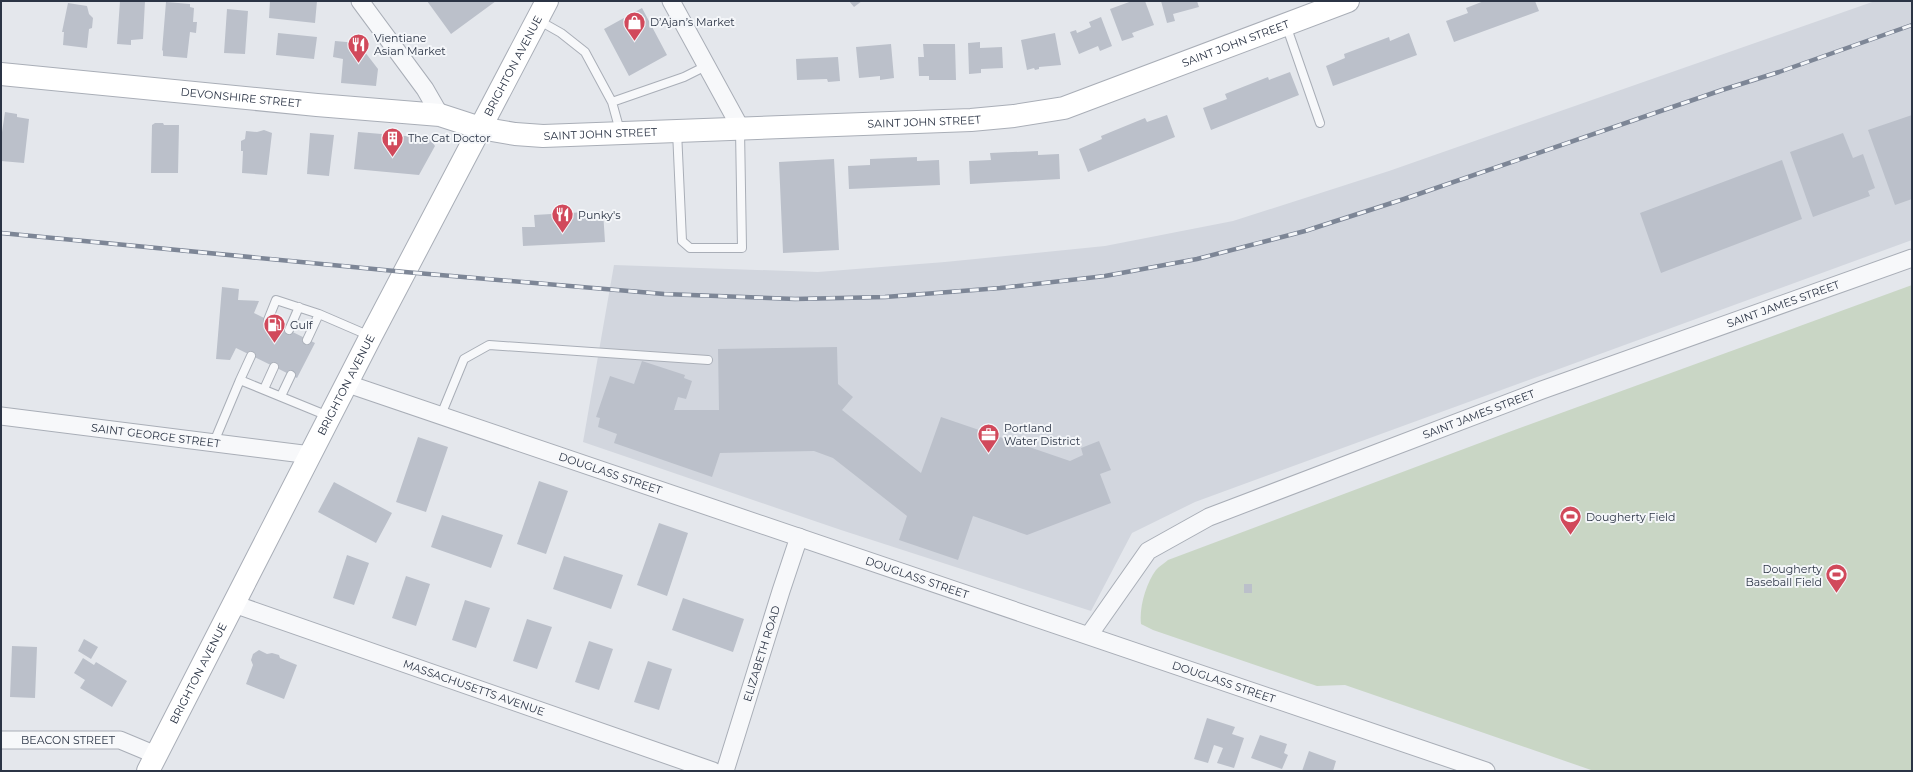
<svg xmlns="http://www.w3.org/2000/svg" width="1913" height="772" viewBox="0 0 1913 772" font-family="Montserrat,sans-serif">
	<style>
		.built { fill: #d2d6de }
		.green { fill: #c9d6c5 }
		.building { fill: #bbc0ca }
		.lines { fill: none; stroke-linecap: round; stroke-linejoin: round }
		.lane-casing { stroke: #a9aeb7; stroke-width: 10 }
		.street-casing { stroke: #a9aeb7; stroke-width: 19 }
		.secondary-casing { stroke: #a9aeb7; stroke-width: 24 }
		.lane { stroke: #f7f8fa; stroke-width: 8 }
		.street { stroke: #f7f8fa; stroke-width: 17 }
		.secondary { stroke: #fff; stroke-width: 22 }
		.rail-casing { stroke: #7d8696; stroke-width: 4.5 }
		.rail { stroke: #f4f6f9; stroke-width: 3; stroke-dasharray: 9; stroke-linecap: butt }
		.labels { text-anchor: middle; dominant-baseline: central; stroke-width: 4; stroke-linejoin: round; paint-order: stroke }
		.poi-label { font-size: 11px; fill: #2b3445; stroke: #f4f6f9; text-anchor: start }
		.street-label { font-size: 11px; fill: #2b3445; stroke: #f4f6f9 }
	</style>
	<rect width="100%" height="100%" fill="#e4e7ec"/>
	<path class="built" d="M1875,1h37v239l-717,262 -63,31 -41,78 -250,-81 -258,-88 31,-177 204,7 127,-10 160,-16 128,-25 156,-50z"/>
	<path class="green" d="M1912,285v486h-318l-249,-86 -28,1 -164,-56 -12,-6c-2,-16 5,-41 15,-54 3,-4 9,-7 12,-10l341,-128z"/>
	<path class="building" d="M120,1h25l-2,38 -12,1v5l-14,-1z
		M270,1h47l-2,22 -46,-5z
		M427,1h69l-45,33z
		M849,1h13l-8,6z
		M1132,1h13l9,24 -22,8 2,4 -12,4 -12,-32z
		M1161,1h36l2,6 -26,7 2,7 -8,2z
		M1484,1h51l4,10 -85,31 -8,-21 22,-8 -2,-5z
		M166,2l24,2v3l4,1 -1,14h4l-1,11 -6,-1 -3,26 -24,-2v-6l-1,1z
		M68,3l19,3 2,8 4,4 -1,10 -3,1 -2,19 -24,-3 1,-13h-2z
		M642,8l25,47 -38,21 -25,-47z
		M227,9l21,2 -3,43 -21,-1z
		M1101,17l11,29 -12,5 -2,-5 -19,8 -9,-22 6,-2 1,3 14,-6 -2,-5z
		M278,33l39,4 -3,22 -38,-4z
		M1055,33l6,32 -22,2v2l-4,1 -1,-2 -7,2 -6,-30z
		M1409,33l8,22 -84,31 -7,-20 19,-8 -1,-4 45,-17 1,4z
		M335,41l23,2 20,26 -2,17 -35,-3 2,-24 -10,-2z
		M980,42v6l22,-1 1,21 -22,1v4l-12,1 -1,-31z
		M891,44l3,34 -14,2v-4l-21,2 -3,-31z
		M923,44h32l1,36h-27v-4h-10l-1,-19h6z
		M838,57l2,24 -12,1 -1,-3 -30,1 -1,-21z
		M1290,72l9,23 -88,35 -8,-22 24,-9 -2,-5 43,-17 1,3z
		M5,112l12,2v3l12,2 -5,44 -23,-2v-22z
		M1167,115l8,22 -87,35 -9,-23 23,-10 -1,-3 44,-18 2,4z
		M1912,115v84l-17,6 -27,-75z
		M155,123h8l1,2h15l-1,48h-27l1,-48z
		M264,130l8,3 -5,42 -25,-2 1,-22h-2v-10l4,-2 1,-8 11,1z
		M358,132l71,6 6,8 -16,29 -65,-6z
		M310,133l24,2 -5,41 -22,-2z
		M1843,133l10,25 10,-4 12,34 -7,3 2,5 -57,21 -23,-65z
		M1038,151v4l21,-1 1,25 -90,5 -1,-23 22,-1 -1,-7z
		M917,157v4l22,-1 1,25 -91,4 -1,-23 22,-1v-6z
		M834,159l5,91 -56,3 -4,-91z
		M1782,160l20,59 -141,54 -21,-60z
		M603,211l2,31 -82,4 -1,-19h13l-1,-12z
		M222,287l17,2 -1,11 21,1 -5,12 61,30 -18,35 -61,-30 -6,12 -14,-1z
		M837,347l1,37 15,13 -11,13 79,63 20,-56 129,44 13,-6 -2,-7 18,-7 12,29 -11,4 11,29 -84,32 -54,-19 -15,44 -59,-20 8,-24 -74,-58 -19,-7 -94,2 -8,24 -98,-34 3,-9 -19,-7 2,-9 -4,-1 14,-41 24,8 8,-23 43,14 -1,3 8,3 -6,18 -8,-2 -4,13h45l-1,-61z
		M418,437l30,10 -22,65 -30,-10z
		M539,481l29,10 -22,63 -29,-10z
		M334,482l58,31 -16,30 -58,-31z
		M442,515l61,20 -12,33 -60,-21z
		M659,523l29,10 -21,63 -30,-11z
		M347,555l22,8 -15,42 -21,-7z
		M564,556l59,19 -12,34 -58,-20z
		M406,576l24,8 -14,42 -24,-8z
		M1244,584h8v9h-8z
		M683,598l61,21 -11,33 -61,-22z
		M465,600l25,8 -14,40 -24,-8z
		M527,619l25,8 -15,42 -24,-8z
		M84,639l14,8 -7,12 -13,-8z
		M589,641l24,8 -14,41 -24,-8z
		M12,646l25,1 -2,51 -25,-1z
		M259,650l8,4 5,-1 7,2 1,3 17,7 -13,34 -38,-15 7,-19 -2,-5 2,-6z
		M83,658l11,7 2,-3 31,19 -15,26 -32,-19 5,-8 -11,-7z
		M648,661l24,8 -13,41 -25,-8z
		M1207,718l28,9 -3,7 12,4 -10,30 -17,-5 6,-15 -9,-3 -6,18 -14,-4z
		M1260,735l27,9 -3,9 4,2 -6,14 -31,-11z
		M1309,751l27,10 -3,10h-31z"/>
	<g class="lines">
		<defs>
			<path id="lane" d="M538,20l23,13 24,19 27,50 8,29
				M1286,25l34,98
				M612,102l72,-25 22,-11
				M677,131l5,110 8,7h52l-2,-118
				M268,320l8,-20 43,14 51,22
				M289,330l10,-23
				M307,340l12,-26
				M240,380l11,-24
				M264,389l10,-22
				M281,396l10,-21
				M441,415l23,-56 25,-14 219,15
				M214,442l26,-62 88,36"/>
			<g id="street">
				<path d="M360,1l65,88 15,26"/>
				<path d="M671,1l69,126"/>
				<path id="s1" d="M348,384l1138,387"/>
				<path id="s2" d="M1,416l310,39"/>
				<path id="s3" d="M234,604l479,167"/>
				<path id="s4" d="M1089,635l59,-84 61,-34 333,-127 370,-132"/>
				<path id="s5" d="M1,740h119l36,15"/>
				<path id="s6" d="M725,771l56,-180 18,-54"/>
			</g>
			<g id="secondary">
				<path id="s7" d="M1,74l316,31 123,10 40,13 35,6 28,2 428,-16 43,-4 50,-8 284,-107"/>
				<path id="s8" d="M148,771l223,-435 176,-335"/>
			</g>
		</defs>
		<use href="#lane" class="lane-casing"/>
		<use href="#street" class="street-casing"/>
		<use href="#secondary" class="secondary-casing"/>
		<use href="#lane" class="lane"/>
		<use href="#street" class="street"/>
		<use href="#secondary" class="secondary"/>
		<defs>
			<path id="rail" d="M1,233l404,39 259,22 131,5 90,-2 115,-9 105,-12 92,-17 108,-28 99,-32 318,-109 57,-18 133,-47"/>
		</defs>
		<use href="#rail" class="rail-casing"/>
		<use href="#rail" class="rail"/>
	</g>
	<defs>
		<symbol id="shop-pin" viewBox="-11 -11 22 30"><path d="M0 17L-7.5 6A9.5 9.5 0 1 1 7.5 6Z" fill="#d1495b" stroke="#f4f6f9"/><path d="M-5-2.5h2.3a2.7 3.5 0 0 1 5.4 0H5L5.5 6h-11ZM-1.5-2.5h3a1.5 2.3 0 0 0-3 0Z" fill="#fff"/></symbol>
		<symbol id="restaurant-pin" viewBox="-11 -11 22 30"><path d="M0 17L-7.5 6A9.5 9.5 0 1 1 7.5 6Z" fill="#d1495b" stroke="#f4f6f9"/><path d="M-5-6h1v4h1v-4h1v4h1v-4h1v5L-1.5 .5V6h-2V.5L-5-1ZM5-6V6H3V1.5H1.5Q1.5-4 5-6Z" fill="#fff"/></symbol>
		<symbol id="building-pin" viewBox="-11 -11 22 30"><path d="M0 17L-7.5 6A9.5 9.5 0 1 1 7.5 6Z" fill="#d1495b" stroke="#f4f6f9"/><path d="M-4-6H4V6H1V3H-1V6H-4ZM-2.5-4.3h1.7v1.8h-1.7ZM.8-4.3h1.7v1.8H.8ZM-2.5-1h1.7V.8h-1.7ZM.8-1h1.7V.8H.8Z" fill="#fff"/></symbol>
		<symbol id="fuel-pin" viewBox="-11 -11 22 30"><path d="M0 17L-7.5 6A9.5 9.5 0 1 1 7.5 6Z" fill="#d1495b" stroke="#f4f6f9"/><path d="M-5.5-6h7V0h2V4h1.3V-2.5L3-4.5l.8-.8L6-3V5H2.5V1h-1V6h-7ZM-4.2-4.7v3.2H.2V-4.7Z" fill="#fff"/></symbol>
		<symbol id="office-pin" viewBox="-11 -11 22 30"><path d="M0 17L-7.5 6A9.5 9.5 0 1 1 7.5 6Z" fill="#d1495b" stroke="#f4f6f9"/><path d="M-6-3h4V-5.5h4V-3h4V5H-6ZM-1-4.5V-3h2v-1.5ZM-6 0V1H6V0Z" fill="#fff"/></symbol>
		<symbol id="stadium-pin" viewBox="-11 -11 22 30"><path d="M0 17L-7.5 6A9.5 9.5 0 1 1 7.5 6Z" fill="#d1495b" stroke="#f4f6f9"/><path d="M0-5a6.5 5 0 1 0 0 10a6.5 5 0 1 0 0-10ZM-3.5-1.8h7v3.6h-7Z" fill="#fff"/></symbol>
	</defs>
	<g fill-rule="evenodd">
		<use href="#shop-pin" x="622" y="10" width="25" height="34"/>
		<use href="#restaurant-pin" x="346" y="32" width="25" height="34"/>
		<use href="#building-pin" x="380" y="126" width="25" height="34"/>
		<use href="#restaurant-pin" x="550" y="202" width="25" height="34"/>
		<use href="#fuel-pin" x="262" y="312" width="25" height="34"/>
		<use href="#office-pin" x="976" y="422" width="25" height="34"/>
		<use href="#stadium-pin" x="1558" y="504" width="25" height="34"/>
		<use href="#stadium-pin" x="1824" y="562" width="25" height="34"/>
	</g>
	<g class="labels">
		<g class="poi-label">
			<text x="650" y="22">D’Ajan’s Market</text>
			<text x="374" y="38">Vientiane<tspan x="374" dy="13">Asian Market</tspan></text>
			<text x="408" y="138">The Cat Doctor</text>
			<text x="578" y="215">Punky's</text>
			<text x="290" y="325">Gulf</text>
			<text x="1004" y="428">Portland<tspan x="1004" dy="13">Water District</tspan></text>
			<text x="1586" y="517">Dougherty Field</text>
			<text x="1822" y="569" text-anchor="end">Dougherty<tspan x="1822" dy="13">Baseball Field</tspan></text>
		</g>
		<g class="street-label">
			<text stroke="none"><textPath href="#s7" startOffset="1252">SAINT JOHN STREET</textPath></text>
			<text stroke="none"><textPath href="#s8" startOffset="794">BRIGHTON AVENUE</textPath></text>
			<text stroke="none"><textPath href="#s7" startOffset="241">DEVONSHIRE STREET</textPath></text>
			<text stroke="none"><textPath href="#s7" startOffset="928">SAINT JOHN STREET</textPath></text>
			<text stroke="none"><textPath href="#s7" startOffset="604">SAINT JOHN STREET</textPath></text>
			<text stroke="none"><textPath href="#s4" startOffset="785">SAINT JAMES STREET</textPath></text>
			<text stroke="none"><textPath href="#s8" startOffset="434">BRIGHTON AVENUE</textPath></text>
			<text stroke="none"><textPath href="#s4" startOffset="461">SAINT JAMES STREET</textPath></text>
			<text stroke="none"><textPath href="#s2" startOffset="156">SAINT GEORGE STREET</textPath></text>
			<text stroke="none"><textPath href="#s1" startOffset="277">DOUGLASS STREET</textPath></text>
			<text stroke="none"><textPath href="#s1" startOffset="601">DOUGLASS STREET</textPath></text>
			<text stroke="none"><textPath href="#s6" startOffset="123">ELIZABETH ROAD</textPath></text>
			<text stroke="none"><textPath href="#s8" startOffset="110">BRIGHTON AVENUE</textPath></text>
			<text stroke="none"><textPath href="#s1" startOffset="925">DOUGLASS STREET</textPath></text>
			<text stroke="none"><textPath href="#s3" startOffset="254">MASSACHUSETTS AVENUE</textPath></text>
			<text stroke="none"><textPath href="#s5" startOffset="67">BEACON STREET</textPath></text>
		</g>
	</g>
	<rect width="1913" height="772" fill="none" stroke="#2b3445" stroke-width="4"/>
</svg>
